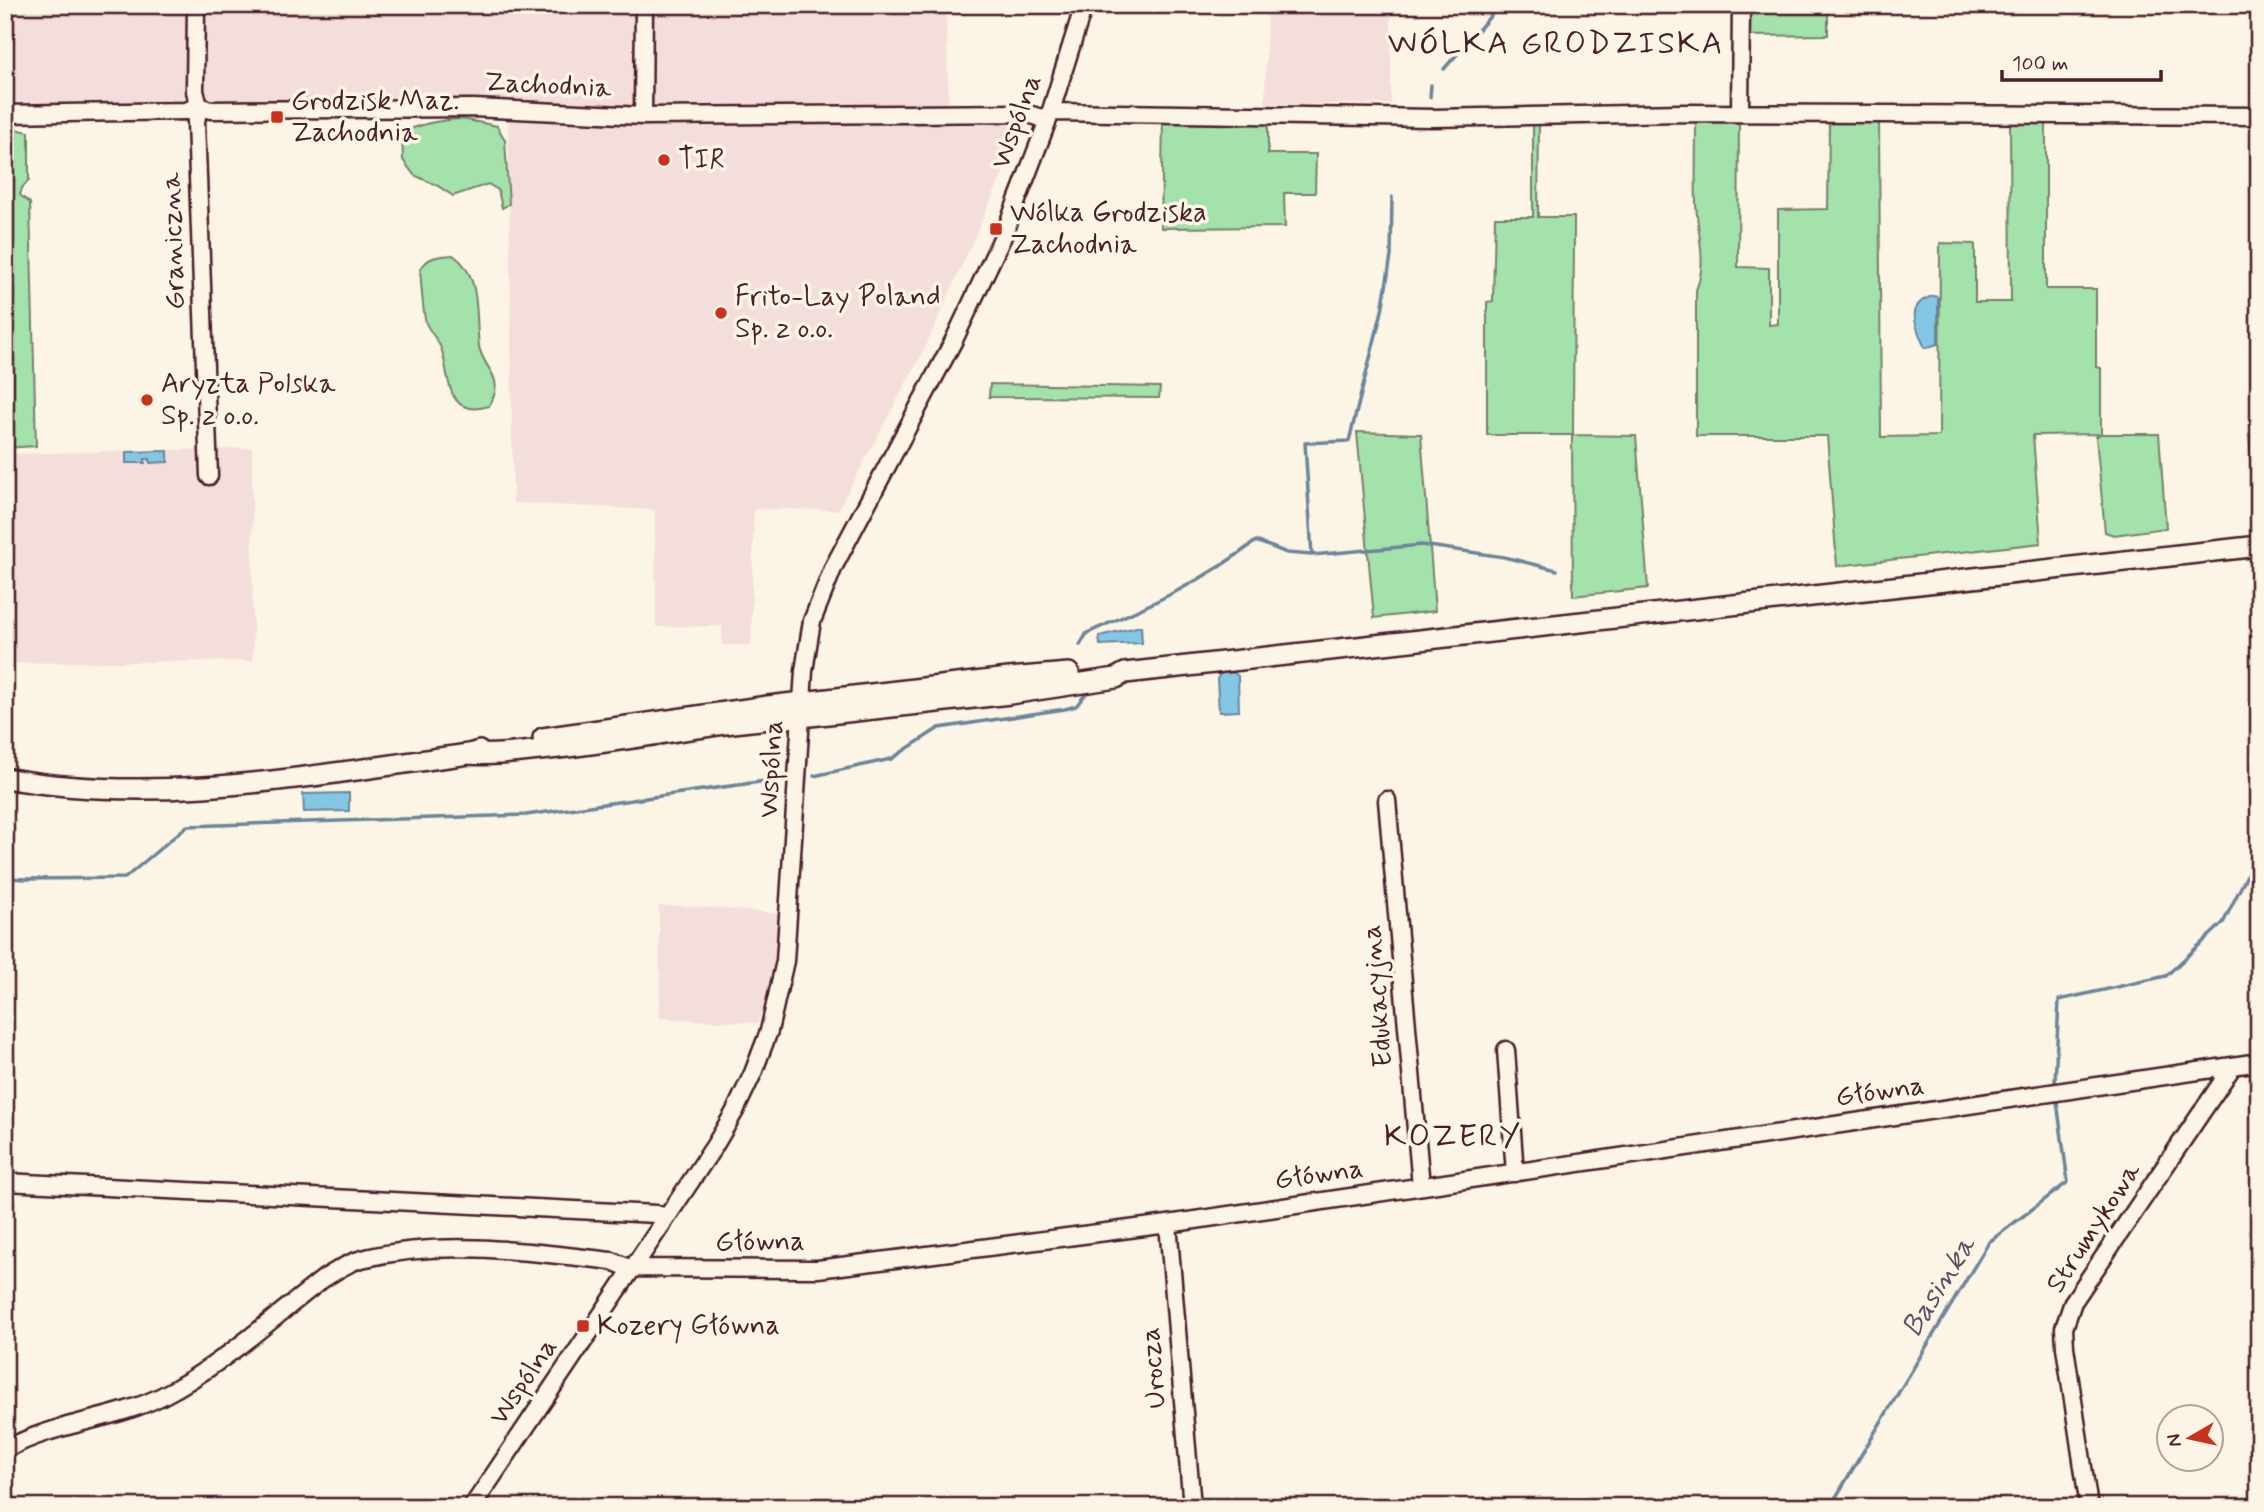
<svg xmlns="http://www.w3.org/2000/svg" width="2264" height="1512" viewBox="0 0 2264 1512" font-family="Mynerve,sans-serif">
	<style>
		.built { fill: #f3dedb }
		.green { fill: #a3e2ab; stroke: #76806b; stroke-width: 2 }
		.water { fill: #83c7e4; stroke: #6c849a; stroke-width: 2 }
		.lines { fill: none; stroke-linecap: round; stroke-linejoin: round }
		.stream { stroke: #6c849a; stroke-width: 3.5 }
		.minor-casing { stroke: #4a1f2b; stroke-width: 21 }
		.major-casing { stroke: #4a1f2b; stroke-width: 24 }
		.minor { stroke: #fcf5e5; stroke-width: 16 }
		.major { stroke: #fcf5e5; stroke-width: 19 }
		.poi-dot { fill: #c8321e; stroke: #fcf5e5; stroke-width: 2.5 }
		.labels { text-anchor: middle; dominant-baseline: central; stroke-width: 7; stroke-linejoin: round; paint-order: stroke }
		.street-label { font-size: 28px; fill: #4a1f2b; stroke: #fcf5e5 }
		.poi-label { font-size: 28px; fill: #4a1f2b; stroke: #fcf5e5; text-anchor: start }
		.water-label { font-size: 30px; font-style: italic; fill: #5b5162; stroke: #fcf5e5 }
		.quarter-label { font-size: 32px; letter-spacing: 2px; fill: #4a1f2b; stroke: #fcf5e5 }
	</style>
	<rect width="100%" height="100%" fill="#fcf5e5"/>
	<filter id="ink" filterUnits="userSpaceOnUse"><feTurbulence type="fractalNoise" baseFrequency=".0143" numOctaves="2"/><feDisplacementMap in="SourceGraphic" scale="14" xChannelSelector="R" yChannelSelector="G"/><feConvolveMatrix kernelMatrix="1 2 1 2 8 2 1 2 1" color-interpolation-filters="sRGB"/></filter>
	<g filter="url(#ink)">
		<path class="built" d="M5,5h941l3,120 67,-1 5,9 -95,213 -88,164 -84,-1 -3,136h-29v-19l-66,1 -1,-117 -142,-7 -5,-400 -503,6z
			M1267,5h124v99h-126z
			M252,448l1,213 -248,2v-209z
			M659,906h33l90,8 -13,77 -11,32 -98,-5z"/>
		<path class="green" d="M1652,5h81v7l-81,-1z
			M1745,5h83v30l-83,1z
			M462,119l35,7 8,14 4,64 -7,4 -4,-18 -10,-6 -35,12 -15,-10 -24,-11 -11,-15 -1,-27c19,-10 38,-13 60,-14z
			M1163,120l105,1v33h48l-1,39h-31l1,34 -124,1z
			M1696,121h43l-1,146 31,1v57l9,-1v-114l50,-1 1,-87 50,1 2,314 58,-1 1,-193 35,1v58h36l-1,-178h36v165h50v78l5,1v66h58l7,94 -52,7 -9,-3 -9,-95 4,-3 -67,1 8,108 -204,23 -10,-130h-131v-146c12,-28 1,-58 0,-87 -1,-27 0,-55 0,-82z
			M1533,125h6l-1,92h36l-1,218 63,1 12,152 -75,8 -1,-161h-85v-133l6,-1 2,-84h38z
			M5,127l24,5v48l-7,8 -2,7 10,8 6,243 -31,2z
			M453,255c29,19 22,61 26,91 4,24 28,30 10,60 -43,13 -39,-28 -47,-55 -3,-11 -12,-18 -16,-28 -3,-9 -5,-42 -6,-54 9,-13 18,-13 33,-14z
			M990,384l170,3 -1,11 -170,-1z
			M1357,432l64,2 14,177 -61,7z
			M2259,434v82h-2l-8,-81z"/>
		<path class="water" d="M1933,296l5,1v47l-13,4c-8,-19 -22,-44 8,-52z
			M168,451v11l-18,1v-4h-5v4h-19v-11z
			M1141,626l1,17 -42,2 -1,-9z
			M1226,672l8,1 4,3 1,35 -20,1 -2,-33 3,-5z
			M349,793v18l-45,1 -1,-18z"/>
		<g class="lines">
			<path class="stream" d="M1444,69l56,-64
				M1430,97l1,-12
				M1312,555l110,-10 82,12 53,13
				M1080,645l7,-12c63,-28 114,-50 169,-92l31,12 25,2 -7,-112 44,-2 33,-130 9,-55 1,-59
				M814,776l77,-17 48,-31 126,-19 11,-3 9,-11
				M5,878l21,1 99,-1 62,-52 339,-11 254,-36
				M2055,1083l4,-83 107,-24 57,-53 36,-72
				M1830,1507l159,-265 79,-60 -11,-80"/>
			<defs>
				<path id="minor" d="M196,5l-1,86 4,15 -3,16 13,354
					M1050,112l383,6 249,-5 577,3
					M1740,113l1,-108
					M5,114l181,-3 13,-5 11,4 263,-2 170,8 382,-3 23,7
					M643,116l1,-111
					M1387,800l34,386
					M1506,1050l9,123
					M5,1182l651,32 11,3
					M1168,1224l24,283
					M5,1450c49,-28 108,-29 157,-54 59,-30 109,-77 161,-117 13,-8 27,-18 43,-21 80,-19 166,-6 246,3l17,7 189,1 350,-45 1091,-162
					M472,1507l195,-290 48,-72 20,-34 18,-38 16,-42 16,-70 19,-290 8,-50 22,-55 120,-226 51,-108 43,-112 36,-115
					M2089,1507l-24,-160 -1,-19 9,-26 160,-236"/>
				<path id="major" d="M543,738l225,-32 241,-28 60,-5
					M469,754c27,2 54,-2 80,-5 84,-8 168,-28 252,-32l209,-23 106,-16 9,-5 1134,-127
					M5,778c155,28 310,-3 464,-24l10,-3"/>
			</defs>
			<use href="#minor" class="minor-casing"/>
			<use href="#major" class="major-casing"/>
			<use href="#minor" class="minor"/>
			<use href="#major" class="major"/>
		</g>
	</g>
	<g class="poi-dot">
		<rect x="270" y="110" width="14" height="14" rx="3.5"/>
		<circle cx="664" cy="160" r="7"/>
		<rect x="989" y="222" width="14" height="14" rx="3.5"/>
		<circle cx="721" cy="313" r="7"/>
		<circle cx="147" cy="400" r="7"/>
		<rect x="576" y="1319" width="14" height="14" rx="3.5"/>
	</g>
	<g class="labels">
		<g class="street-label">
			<text transform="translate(548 86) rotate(3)">Zachodnia</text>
			<text transform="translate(1017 122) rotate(-70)">Wspólna</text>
			<text transform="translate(174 241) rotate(-92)">Graniczna</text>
			<text transform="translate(772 769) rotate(-87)">Wspólna</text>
			<text transform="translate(1378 996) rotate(-95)">Edukacyjna</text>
			<text transform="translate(1880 1092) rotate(-8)">Główna</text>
			<text transform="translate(1319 1175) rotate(-8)">Główna</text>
			<text transform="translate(2094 1228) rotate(-57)">Strumykowa</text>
			<text x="760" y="1242">Główna</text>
			<text transform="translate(1154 1368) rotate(-95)">Urocza</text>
			<text transform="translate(524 1382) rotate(-56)">Wspólna</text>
		</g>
		<g class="poi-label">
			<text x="291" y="101">Grodzisk Maz.<tspan x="291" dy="32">Zachodnia</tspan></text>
			<text x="678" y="160">TIR</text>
			<text x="1010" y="213">Wólka Grodziska<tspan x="1010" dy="32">Zachodnia</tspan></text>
			<text x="735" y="297">Frito-Lay Poland<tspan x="735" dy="32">Sp. z o.o.</tspan></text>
			<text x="161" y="384">Aryzta Polska<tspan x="161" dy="32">Sp. z o.o.</tspan></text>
			<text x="597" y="1326">Kozery Główna</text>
		</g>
		<g class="water-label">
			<text transform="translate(1939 1287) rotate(-58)">Basinka</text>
		</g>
		<g class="quarter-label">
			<text x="1556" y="44">WÓLKA GRODZISKA</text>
			<text x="1453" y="1137">KOZERY</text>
		</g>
	</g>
	<rect width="2264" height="1512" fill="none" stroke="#fcf5e5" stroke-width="28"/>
	<rect x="14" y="14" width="2236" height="1484" fill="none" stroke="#4a1f2b" stroke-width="2.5" filter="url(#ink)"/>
	<g transform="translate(2190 1438) rotate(261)"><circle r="33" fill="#fcf5e5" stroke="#b59f9b" stroke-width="2"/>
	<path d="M0-5L12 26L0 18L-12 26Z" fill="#c8321e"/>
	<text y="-10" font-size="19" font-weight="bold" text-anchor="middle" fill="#4a1f2b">N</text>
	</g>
	<path d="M2002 70v10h159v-10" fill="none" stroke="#4a1f2b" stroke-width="3.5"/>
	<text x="2012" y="70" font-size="21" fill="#4a1f2b" stroke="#fcf5e5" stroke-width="5" paint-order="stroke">100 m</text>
</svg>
